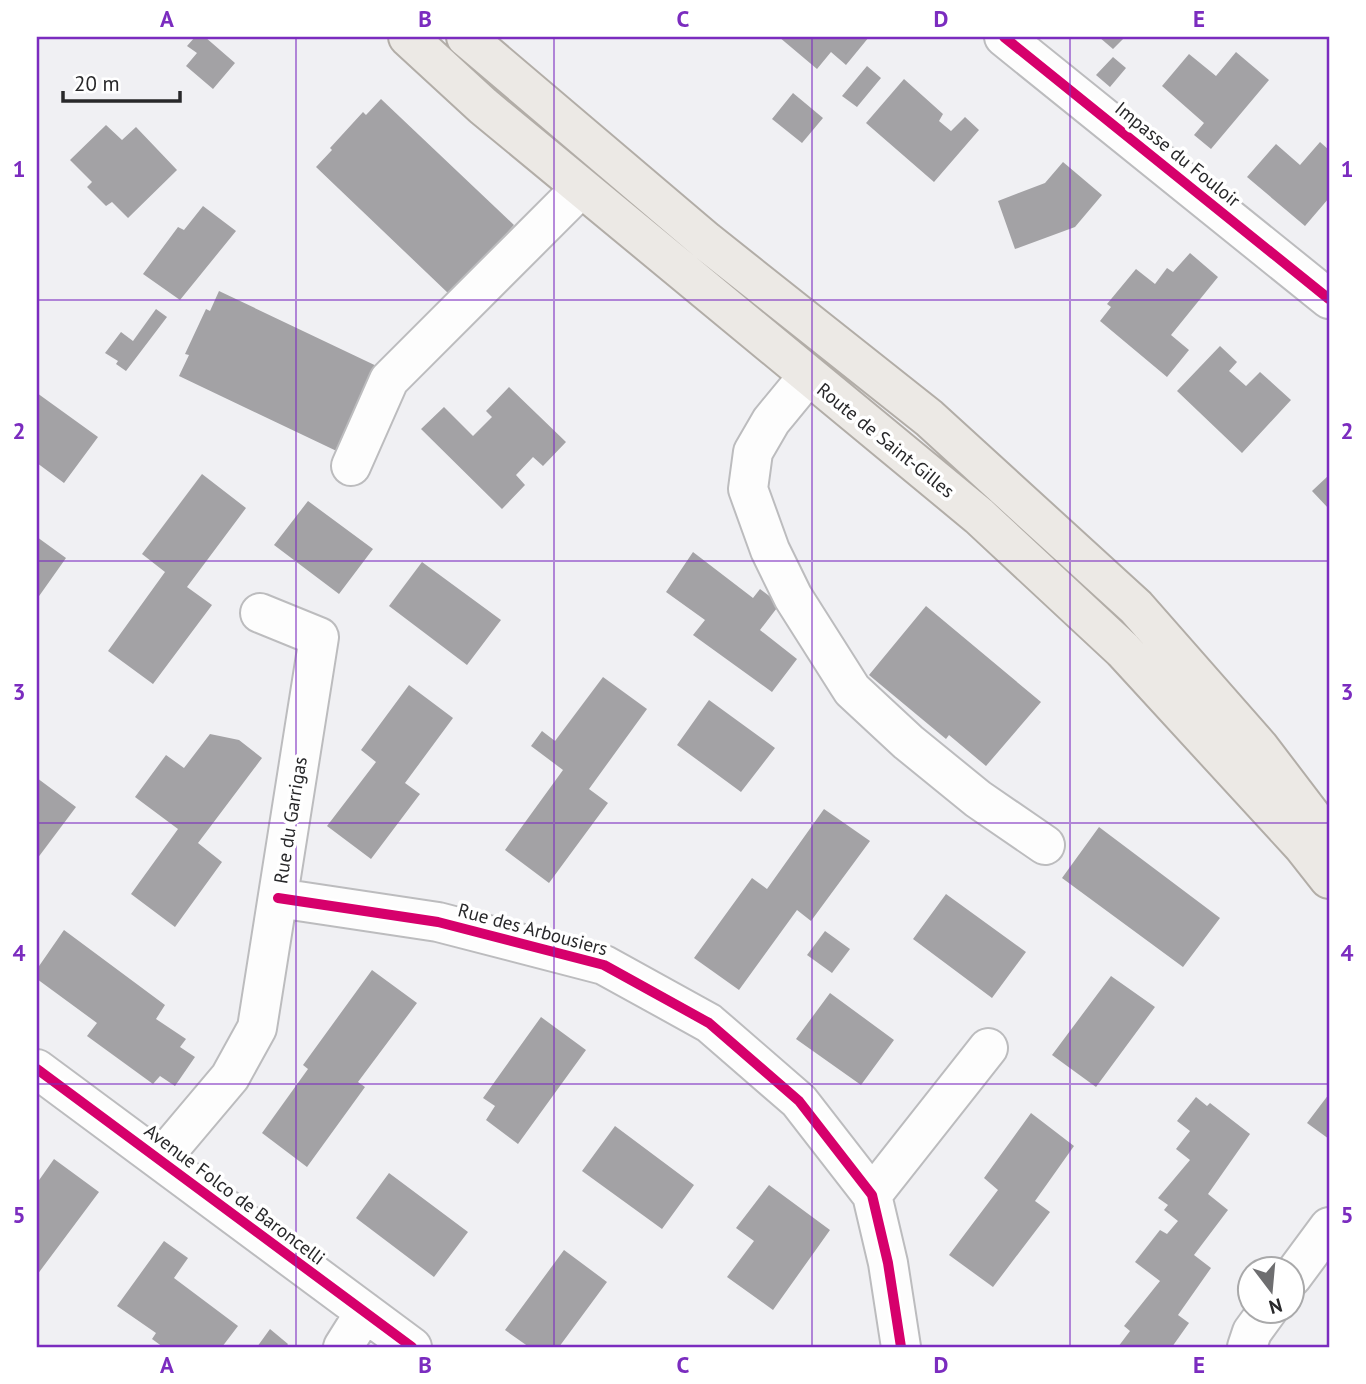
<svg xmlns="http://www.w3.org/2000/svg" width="1366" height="1384" viewBox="0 0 1366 1384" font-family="'PT Sans',sans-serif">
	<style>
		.building { fill: #a3a2a5 }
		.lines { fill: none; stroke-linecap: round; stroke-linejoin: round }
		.minor-casing { stroke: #bcbcbe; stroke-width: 42 }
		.major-casing { stroke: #b2ada7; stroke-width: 42 }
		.minor { stroke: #fdfdfd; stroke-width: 38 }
		.major { stroke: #ece9e5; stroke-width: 38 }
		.cycleway-casing { stroke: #fff; stroke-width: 15 }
		.cycleway { stroke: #d6006c; stroke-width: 10 }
		.grid { fill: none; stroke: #7b2cbf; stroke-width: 2; stroke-opacity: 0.55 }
		.labels { text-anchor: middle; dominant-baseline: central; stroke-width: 7; stroke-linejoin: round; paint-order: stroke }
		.street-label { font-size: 19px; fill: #28282a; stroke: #fff }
		.neatline { fill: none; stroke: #7b2cbf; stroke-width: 2.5 }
		.grid-label { font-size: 23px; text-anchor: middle; font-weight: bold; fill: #7b2cbf }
	</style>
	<rect width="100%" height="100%" fill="#f0f0f3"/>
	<path class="building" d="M195,37h10l30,26 -22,26 -27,-23 11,-13 -10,-7z
		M779,37h90l-23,28 -15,-13 -14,17z
		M1099,37h26l-12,12z
		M1236,52l33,28 -58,69 -17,-14 10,-12 -42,-37 27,-32 27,22z
		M1113,57l13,11 -16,19 -14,-12z
		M867,66l14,12 -24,29 -15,-11z
		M904,79l39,35 -4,7 12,10 14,-14 14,13 -45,52 -68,-59z
		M793,93l30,25 -21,25 -30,-24z
		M381,99l133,126 -15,17 2,2 -52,50 -133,-127 16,-17 -2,-2 33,-36 3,3z
		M106,125l16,15 14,-13 41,43 -49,48 -16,-16 -6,4 -19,-19 5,-5 -22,-22z
		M1320,142l9,8v48l-24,28 -58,-49 29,-33 24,21z
		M1063,162l39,33 -27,32 -60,22 -17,-48 47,-18z
		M203,206l33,25 -56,69 -37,-26 35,-47 6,3z
		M1190,253l28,24 -47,58 18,15 -22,27 -67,-56 11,-14 -4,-3 29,-35 19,15 12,-16 6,4z
		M219,291l166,79 -40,85 -166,-79 10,-21 -4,-1 21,-45 4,2z
		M156,309l11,8 -41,54 -10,-7 2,-3 -13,-8 16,-21 12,9z
		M1220,346l17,16 -8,9 17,15 14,-14 31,28 -49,53 -65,-62z
		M509,387l57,55 -23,24 -10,-9 -17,18 9,10 -23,24 -81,-80 23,-22 29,29 19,-19 -6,-6z
		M37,393l61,44 -34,46 -27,-20z
		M202,474l44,34 -59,79 25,18 -59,79 -45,-33 57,-79 -23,-18z
		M1329,475v34l-17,-18z
		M308,501l65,48 -34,45 -65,-49z
		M37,537l29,21 -29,41z
		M693,552l60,46 7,-9 20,15 -20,26 37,29 -25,33 -79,-57 12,-15 -39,-28z
		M422,562l79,58 -34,45 -78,-59z
		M926,606l115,96 -55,64 -37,-31 -3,4 -77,-64z
		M603,677l44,32 -58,80 19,14 -59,80 -44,-33 58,-80 -32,-24 11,-15 13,10z
		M409,685l44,33 -48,65 15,11 -49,65 -44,-33 49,-64 -15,-12z
		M709,700l66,48 -34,44 -64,-47z
		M210,734l29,6 23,18 -64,85 24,19 -47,65 -44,-33 47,-65 -43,-32 31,-42 18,13z
		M37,778l39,29 -39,52z
		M824,809l46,32 -59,80 -14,-11 -58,80 -45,-32 58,-80 15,11z
		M1099,827l121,91 -37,49 -121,-89z
		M946,894l80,58 -34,46 -79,-59z
		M64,930l101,75 -9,14 30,20 -6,8 15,10 -20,29 -15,-10 -7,8 -66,-48 10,-13 -60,-44v-10z
		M825,931l25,18 -18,24 -25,-18z
		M372,970l45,33 -59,79 7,5 -58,80 -45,-34 46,-64 -5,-4z
		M1111,976l44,31 -59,80 -44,-32z
		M830,993l64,47 -33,45 -65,-46z
		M541,1017l45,33 -68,94 -32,-24 9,-14 -12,-8z
		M1329,1094v45l-22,-16z
		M1196,1097l11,9 3,-3 40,31 -42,60 20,16 -34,45 17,13 -33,47 11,8 -17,24h-54l12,-16 -6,-5 36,-45 -25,-19 25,-32 7,4 11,-13 -14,-11 4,-5 -10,-7 32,-38 -14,-11 14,-18 -13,-10z
		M1031,1113l43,33 -39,55 15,11 -57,75 -44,-32 49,-65 -14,-12z
		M615,1126l79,59 -32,44 -80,-58z
		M54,1159l45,33 -62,83v-92z
		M389,1173l79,59 -34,45 -78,-59z
		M769,1185l61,45 -57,80 -46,-33 27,-36 -18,-13z
		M164,1241l24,17 -14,20 64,48 -16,21h-59l-11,-8 4,-6 -39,-27z
		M564,1250l43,32 -48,65h-30l-24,-17z
		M270,1329l18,15 -2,3h-29z"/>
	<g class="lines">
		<defs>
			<path id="minor" d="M1004,37l325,262
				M808,376l-37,45 -18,31 -5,37 22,61 23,47 59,93 56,52 70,57 67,46
				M351,466l38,-86 192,-192
				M278,898l160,24 166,43 105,58 90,78 73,94 16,68 13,84
				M37,1069l375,278
				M160,1160l70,-83 27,-49 62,-391 -59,-24
				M872,1195l116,-147
				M1292,1277l37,-50
				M343,1347l22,-35
				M1247,1347l5,-15 16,-22"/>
			<path id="major" d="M408,37l75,69 496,410 144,134 180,196 26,33
				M466,37l240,204 223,177 207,189 123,140 70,92"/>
		</defs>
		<use href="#minor" class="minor-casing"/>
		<use href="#major" class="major-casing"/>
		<use href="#minor" class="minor"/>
		<use href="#major" class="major"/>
		<defs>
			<path id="cycleway" d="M1004,37l325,262
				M278,898l160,24 166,43 105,58 90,78 73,94 16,68 13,84
				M37,1069l375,278"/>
		</defs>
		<use href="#cycleway" class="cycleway-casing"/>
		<use href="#cycleway" class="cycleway"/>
	</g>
	<path class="grid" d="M296,37v1310M554,37v1310M812,37v1310M1070,37v1310M37,300h1292M37,561h1292M37,823h1292M37,1084h1292"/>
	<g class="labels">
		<g class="street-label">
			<text transform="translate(1178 154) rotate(39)">Impasse du Fouloir</text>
			<text transform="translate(886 440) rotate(39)">Route de Saint-Gilles</text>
			<text transform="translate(290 820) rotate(-81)">Rue du Garrigas</text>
			<text transform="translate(533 929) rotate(15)">Rue des Arbousiers</text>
			<text transform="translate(235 1194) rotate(37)">Avenue Folco de Baroncelli</text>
		</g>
	</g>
	<rect width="1366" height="1384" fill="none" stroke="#ffffff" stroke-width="77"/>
	<g transform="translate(1271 1290) rotate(164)"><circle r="33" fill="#ffffff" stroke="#a9a9aa" stroke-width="2"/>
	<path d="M0-5L12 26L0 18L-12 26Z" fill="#6e6e70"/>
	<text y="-10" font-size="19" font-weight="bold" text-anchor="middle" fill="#28282a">N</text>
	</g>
	<path d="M63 91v10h117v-10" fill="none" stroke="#28282a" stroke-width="3.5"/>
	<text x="74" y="91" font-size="21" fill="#28282a" stroke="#ffffff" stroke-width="5" paint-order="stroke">20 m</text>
	<rect x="38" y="38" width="1290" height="1308" class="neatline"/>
	<g class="grid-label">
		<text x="167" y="27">A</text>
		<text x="425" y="27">B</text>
		<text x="683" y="27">C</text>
		<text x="941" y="27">D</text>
		<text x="1199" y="27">E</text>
		<text x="19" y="177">1</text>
		<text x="1347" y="177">1</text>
		<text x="19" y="439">2</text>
		<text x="1347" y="439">2</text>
		<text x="19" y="700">3</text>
		<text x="1347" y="700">3</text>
		<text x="19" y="961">4</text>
		<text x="1347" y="961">4</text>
		<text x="19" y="1223">5</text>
		<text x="1347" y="1223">5</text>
		<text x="167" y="1373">A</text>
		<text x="425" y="1373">B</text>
		<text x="683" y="1373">C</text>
		<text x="941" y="1373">D</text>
		<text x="1199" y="1373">E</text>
	</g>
</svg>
